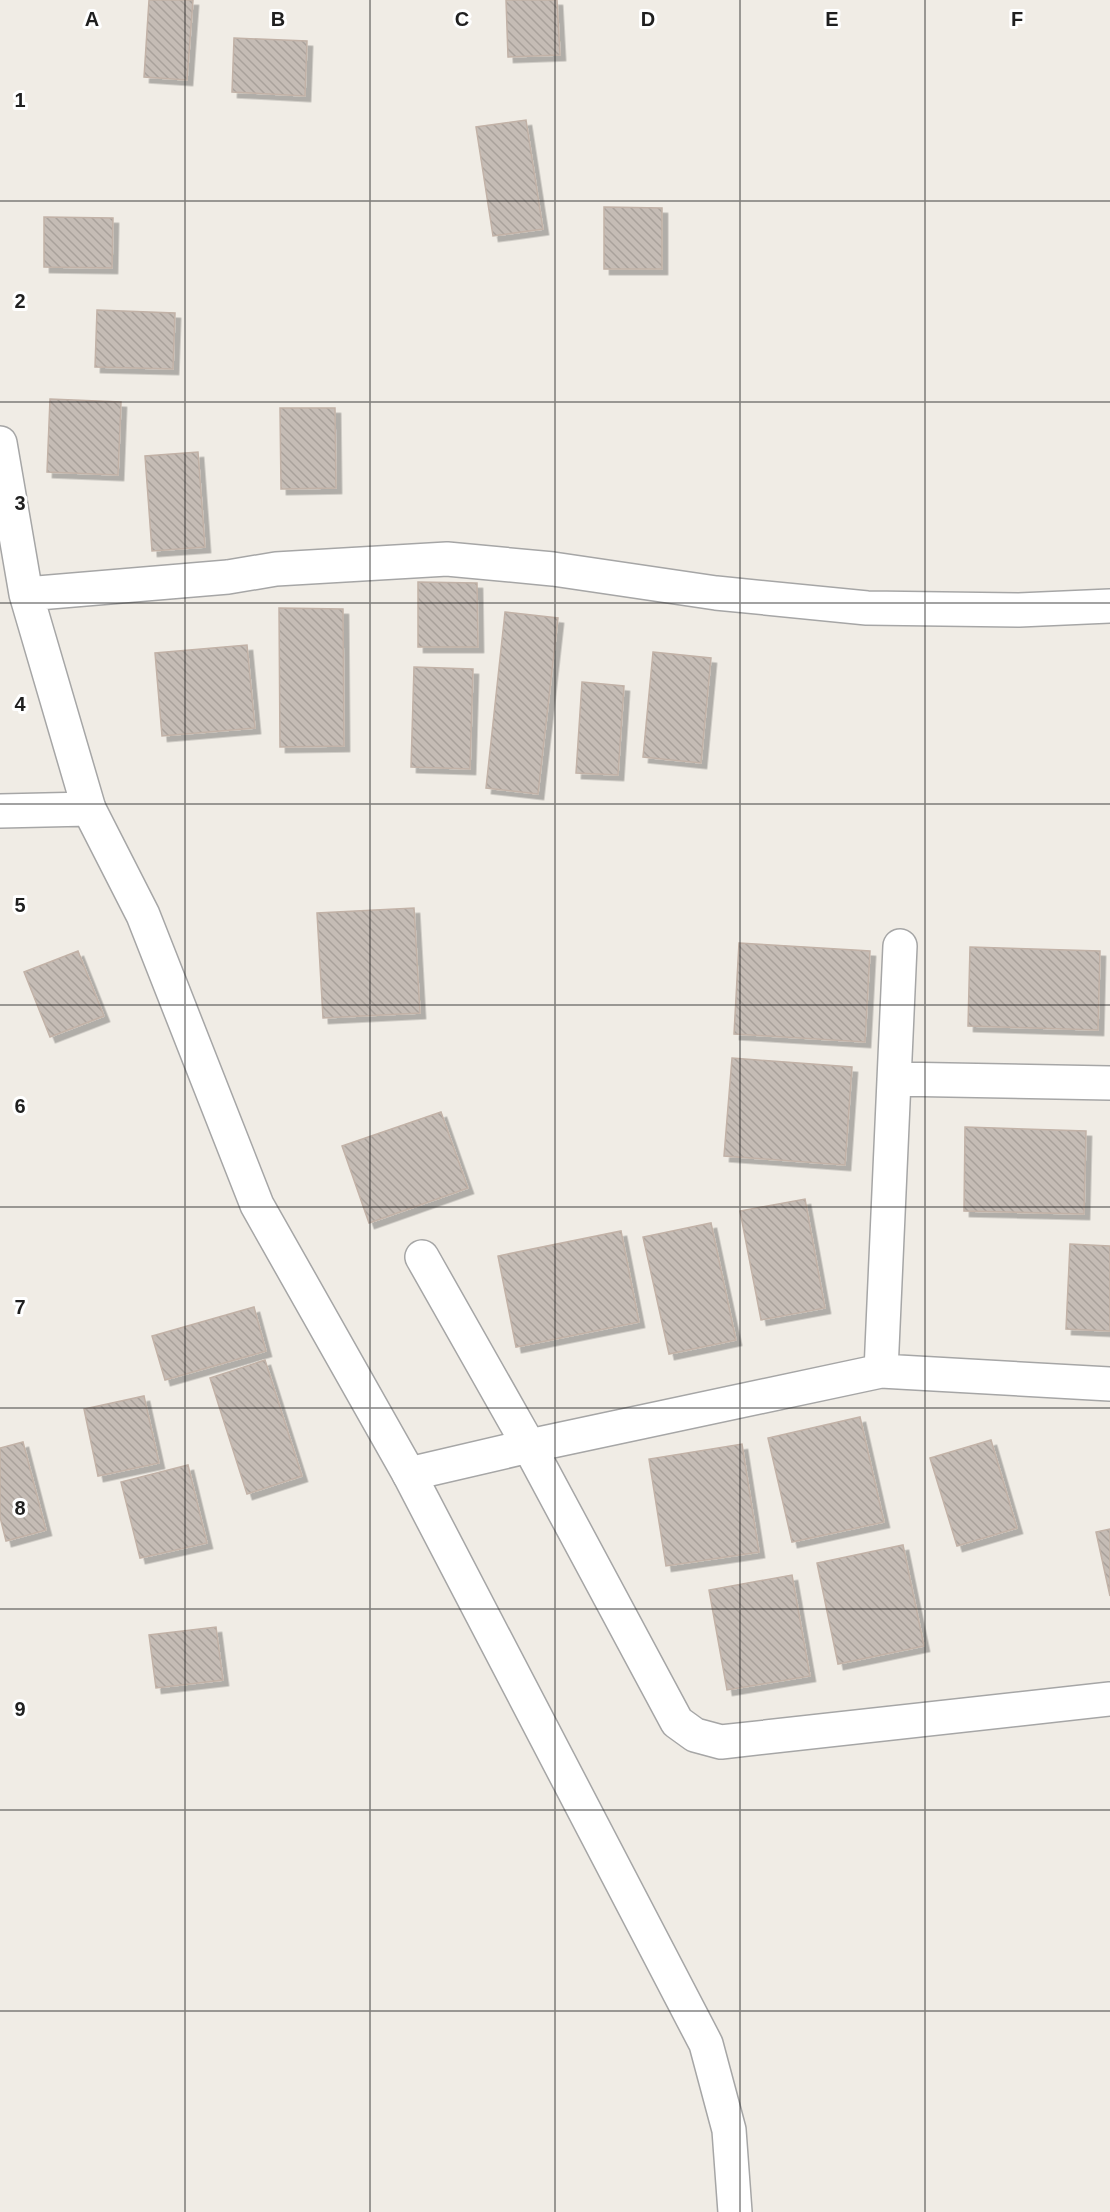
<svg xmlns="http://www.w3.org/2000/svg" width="1110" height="2212" viewBox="0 0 1110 2212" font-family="Helvetica,sans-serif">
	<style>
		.building { fill: url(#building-back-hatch); stroke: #c2b2a7; stroke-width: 1.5; filter: url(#shadow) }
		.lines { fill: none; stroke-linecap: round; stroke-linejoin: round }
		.minor-casing { stroke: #a6a6a6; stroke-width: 36 }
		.tertiary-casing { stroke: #a6a6a6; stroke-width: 36 }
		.minor { stroke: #fff; stroke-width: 33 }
		.tertiary { stroke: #fff; stroke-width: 33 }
		.grid { fill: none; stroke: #1f1f1f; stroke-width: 1.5; stroke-opacity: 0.55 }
		.grid-label { font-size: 20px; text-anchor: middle; font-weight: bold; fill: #1f1f1f; stroke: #fff; stroke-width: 6; stroke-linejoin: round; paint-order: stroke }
	</style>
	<defs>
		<pattern id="building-back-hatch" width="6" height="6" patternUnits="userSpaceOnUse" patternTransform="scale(1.5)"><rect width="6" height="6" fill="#c5bcb5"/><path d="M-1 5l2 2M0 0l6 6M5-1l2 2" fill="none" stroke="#a9a19b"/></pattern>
		<filter id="shadow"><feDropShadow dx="5.5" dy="5.5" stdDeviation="0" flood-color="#0004"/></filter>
	</defs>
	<rect width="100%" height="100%" fill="#f0ece5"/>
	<path class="building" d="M149,0h44l-6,80 -43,-3z
		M506,0h51l3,55 -52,2z
		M234,38l73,3 -2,55 -73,-4z
		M526,120l17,109 -50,7 -17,-109z
		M604,207l58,1v61h-58z
		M44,217l69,1 -1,50 -68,-1z
		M97,310l78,3 -2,56 -78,-2z
		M50,399l71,3 -3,73 -71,-3z
		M280,408h55l1,80 -55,1z
		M198,452l7,95 -53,4 -7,-95z
		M418,582l59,1 1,64h-60z
		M279,608l64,1 1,137 -64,1z
		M505,612l53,6 -20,176 -52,-6z
		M247,645l8,83 -93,8 -7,-83z
		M653,652l58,6 -10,105 -58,-6z
		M414,667l59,2 -3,100 -59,-2z
		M582,682l42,4 -6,89 -42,-2z
		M414,908l6,105 -97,5 -6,-105z
		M739,943l131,8 -5,91 -131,-8z
		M970,947l130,4 -2,79 -130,-4z
		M78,951l26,65 -54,21 -26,-65z
		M732,1058l120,9 -7,98 -121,-9z
		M441,1112l27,76 -99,35 -27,-77z
		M965,1127l121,4 -2,83 -120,-3z
		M805,1199l20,109 -64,12 -21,-109z
		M711,1223l25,117 -67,14 -26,-117z
		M621,1231l18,91 -123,25 -18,-91z
		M1070,1244l40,2v85l-44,-2z
		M254,1307l12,44 -101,29 -13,-44z
		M265,1360l37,116 -55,18 -37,-116z
		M144,1396l15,67 -61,13 -14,-67z
		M860,1417l24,105 -92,20 -24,-104z
		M991,1440l26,88 -60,18 -27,-88z
		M23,1442l23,88 -40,11 -6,-24v-69z
		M742,1444l17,108 -93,14 -17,-107z
		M188,1465l19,78 -67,15 -19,-76z
		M1110,1529v67l-14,-64z
		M903,1545l21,101 -86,18 -21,-101z
		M792,1575l18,101 -83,14 -18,-100z
		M216,1627l7,53 -67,8 -7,-53z"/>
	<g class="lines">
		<defs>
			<path id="minor" d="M0,443l26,151 63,215
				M26,594l202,-17 48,-8 171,-10 106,10 163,24 151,15 152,2 91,-4
				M894,1079l216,4
				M422,1257l107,189 148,276 18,13 26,7 389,-43
				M881,1371l19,-425
				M409,1474l120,-28 352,-75 229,13"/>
			<path id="tertiary" d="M0,811l89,-2 54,106 114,290 152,269 297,570 23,86 6,82"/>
		</defs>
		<use href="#minor" class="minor-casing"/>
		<use href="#tertiary" class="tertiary-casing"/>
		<use href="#minor" class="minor"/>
		<use href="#tertiary" class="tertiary"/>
	</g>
	<path class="grid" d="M185,0v2212M370,0v2212M555,0v2212M740,0v2212M925,0v2212M0,201h1110M0,402h1110M0,603h1110M0,804h1110M0,1005h1110M0,1207h1110M0,1408h1110M0,1609h1110M0,1810h1110M0,2011h1110"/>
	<g class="grid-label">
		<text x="92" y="26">A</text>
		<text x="278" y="26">B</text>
		<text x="462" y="26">C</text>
		<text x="648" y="26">D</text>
		<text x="832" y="26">E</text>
		<text x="1017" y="26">F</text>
		<text x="20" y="107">1</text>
		<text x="20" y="308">2</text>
		<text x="20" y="510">3</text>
		<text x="20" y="711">4</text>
		<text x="20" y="912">5</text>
		<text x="20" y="1113">6</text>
		<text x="20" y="1314">7</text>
		<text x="20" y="1515">8</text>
		<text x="20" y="1716">9</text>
	</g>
</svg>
